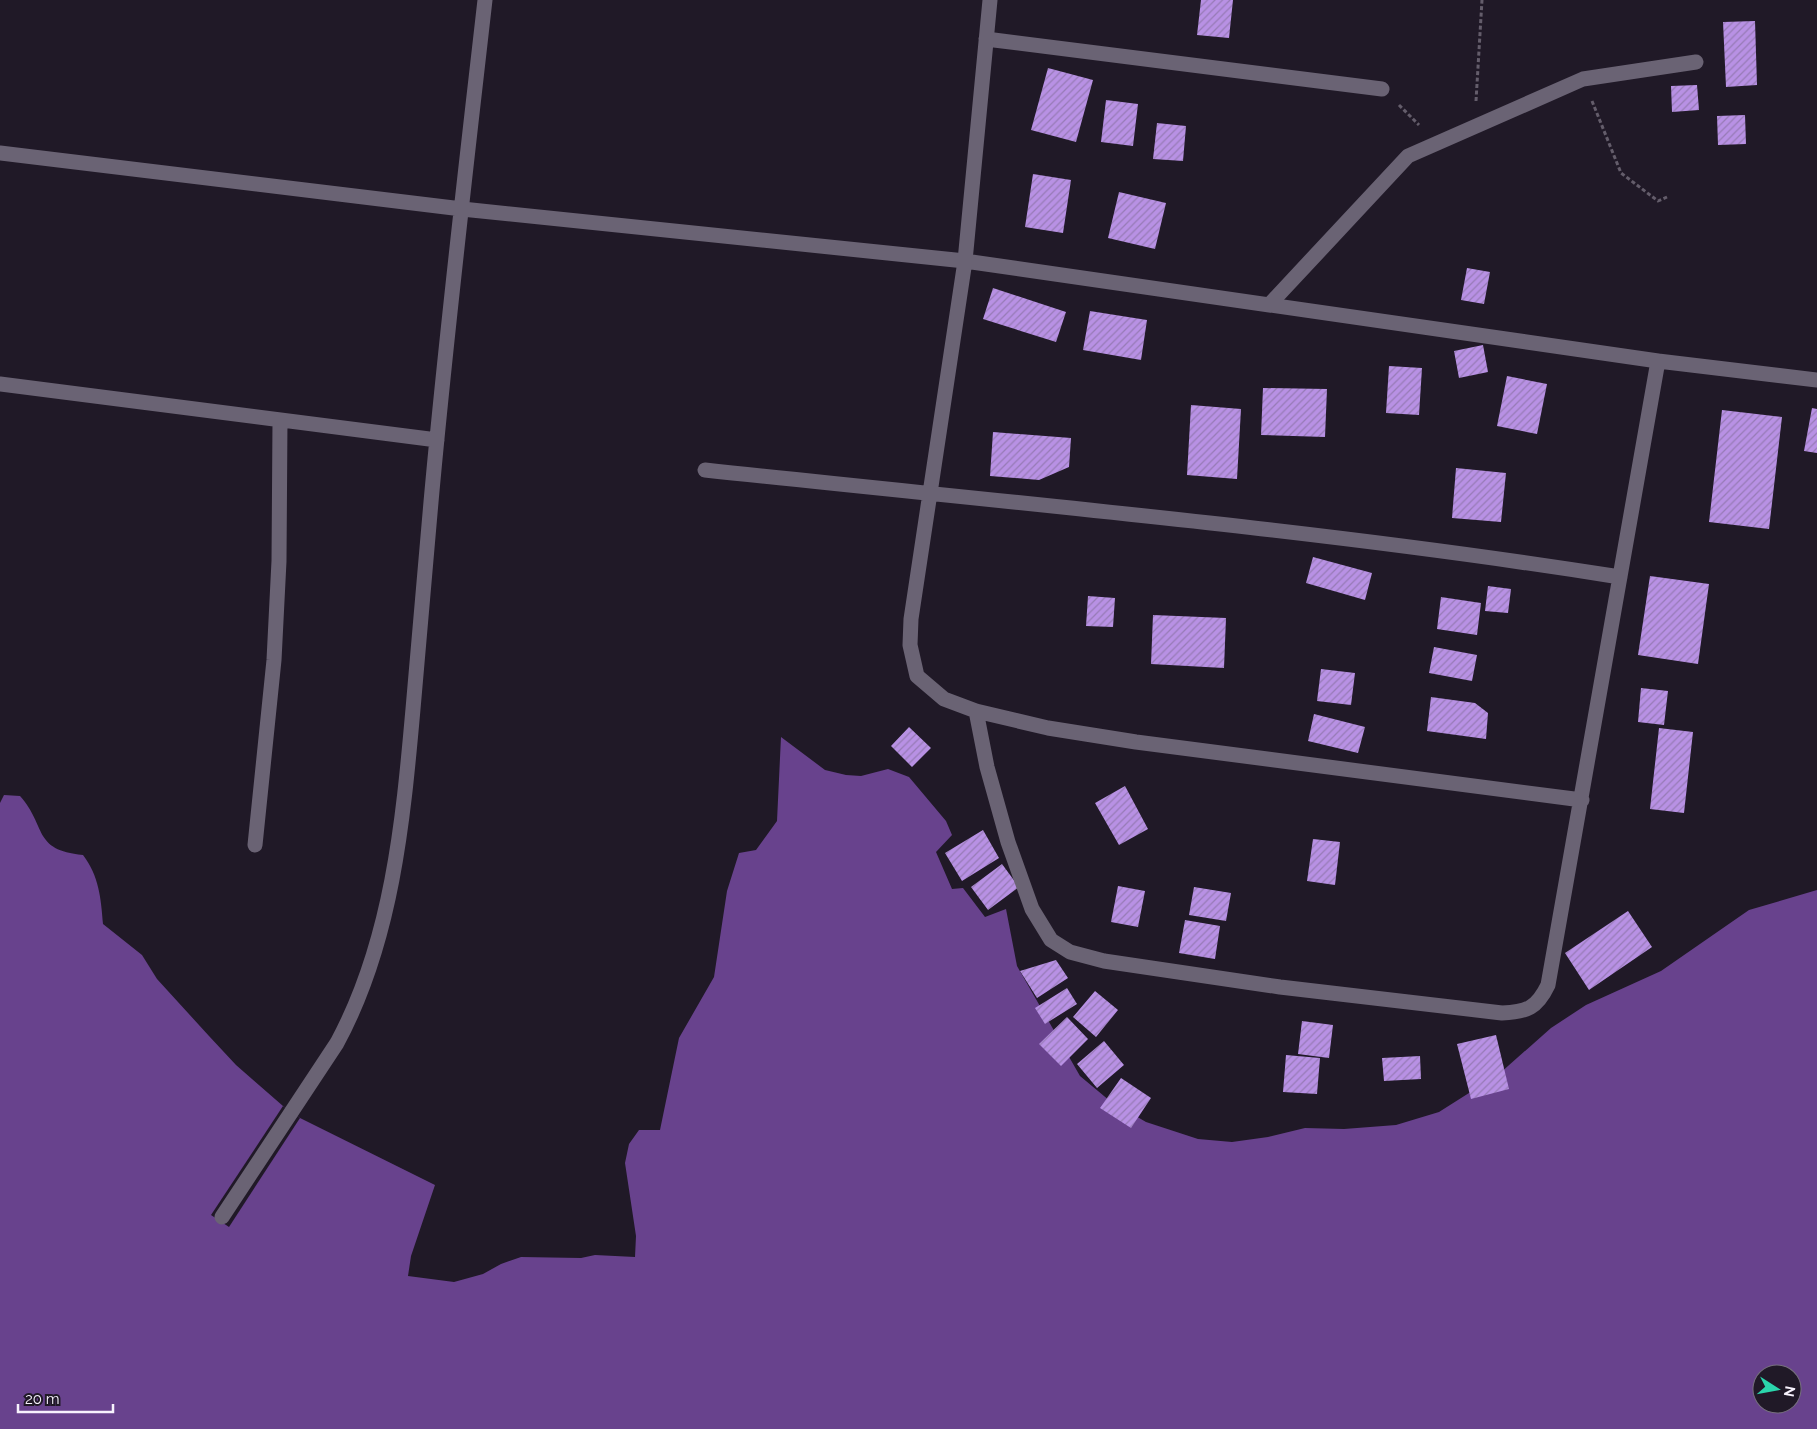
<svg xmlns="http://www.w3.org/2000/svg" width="1817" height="1429" viewBox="0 0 1817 1429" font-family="Raleway,sans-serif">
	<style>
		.water { fill: #68428d; fill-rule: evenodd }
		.pier { fill: #201927 }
		.building { fill: url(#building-hatch) }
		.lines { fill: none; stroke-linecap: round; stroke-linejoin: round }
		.path { stroke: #645d6b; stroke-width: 3; stroke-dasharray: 4 2.5; stroke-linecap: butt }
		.minor { stroke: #6a6374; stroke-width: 15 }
	</style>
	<defs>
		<pattern id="building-hatch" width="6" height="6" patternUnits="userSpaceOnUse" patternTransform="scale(1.25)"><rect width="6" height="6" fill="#b891e4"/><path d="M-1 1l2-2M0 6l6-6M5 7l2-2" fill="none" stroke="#977bb6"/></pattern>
	</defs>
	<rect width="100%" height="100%" fill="#201927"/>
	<path class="water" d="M781,737l44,33 21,5 15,1 27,-7 21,8 37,44 6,14 -16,17 16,37 11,-1 22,29 21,-8 11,57 63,110 30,25 36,21 52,17 34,3 36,-5 37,-9 39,1 52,-4 43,-13 60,-38 52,-46 35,-23 75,-34 88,-61 68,-20v539h-1817v-626l4,-8 16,1c27,30 12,54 63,59 16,21 18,43 20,69l39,31 15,24 52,57 27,29 47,41 17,12 135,67 -24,71 -3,20 46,6 29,-8 18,-10 20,-7 60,1 14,-3 40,2 1,-21 -11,-73 4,-19 10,-14h21l19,-92 35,-61 13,-86 12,-38 17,-3 21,-29zM1762,1374h30v30h-30z"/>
	<path class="pier" d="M283,1106l17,12 -71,109 -18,-12z"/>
	<path class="building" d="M1201,0h32l-4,38 -32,-3z
		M1755,21l2,64 -31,2 -3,-65z
		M1048,68l45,12 -17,62 -45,-12z
		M1697,85l2,25 -27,2 -1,-26z
		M1106,100l32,4 -5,42 -32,-4z
		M1745,115l1,29 -28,1 -1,-29z
		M1157,123l29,3 -3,35 -30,-2z
		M1033,174l38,6 -8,53 -38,-6z
		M1119,192l47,11 -11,46 -47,-11z
		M1467,268l23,4 -6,32 -23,-4z
		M993,288l73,24 -10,30 -73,-23z
		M1090,311l57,9 -6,40 -58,-10z
		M1483,345l5,27 -29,6 -5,-27z
		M1389,366l33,2 -3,47 -33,-2z
		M1507,376l40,8 -10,50 -40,-8z
		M1263,388l64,1 -2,48 -64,-2z
		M1191,405l50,4 -4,70 -50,-4z
		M1812,408l5,1v44l-13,-2z
		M1722,410l60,7 -13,112 -60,-7z
		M993,432l78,6 -2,29 -30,13 -49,-4z
		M1456,468l50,5 -5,49 -49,-4z
		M1313,557l59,16 -7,27 -59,-17z
		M1650,576l59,8 -11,80 -60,-9z
		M1488,586l23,3 -3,24 -23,-2z
		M1088,596l27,2 -2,29 -27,-1z
		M1441,597l40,6 -4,32 -40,-6z
		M1153,615l73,3 -2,50 -73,-4z
		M1434,647l43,8 -5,26 -43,-8z
		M1321,669l34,4 -4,32 -34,-4z
		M1641,688l27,3 -4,34 -26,-3z
		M1431,697l44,6 13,10 -2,26 -59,-8z
		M1314,714l51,13 -7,26 -50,-12z
		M909,727l22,21 -19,19 -21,-21z
		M1659,728l34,4 -9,81 -34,-4z
		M1125,786l23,43 -29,16 -24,-42z
		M983,830l16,28 -37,23 -17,-28z
		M1313,839l27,3 -5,43 -28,-4z
		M1002,864l17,23 -31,23 -17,-23z
		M1118,886l27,5 -7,36 -27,-5z
		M1194,887l37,6 -5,28 -37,-6z
		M1628,911l24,36 -63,43 -24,-37z
		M1185,920l35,6 -5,33 -36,-6z
		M1056,960l12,18 -31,20 -17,-27z
		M1067,988l10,16 -32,20 -10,-16z
		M1095,991l23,19 -22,27 -23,-20z
		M1067,1017l21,22 -27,27 -22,-22z
		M1302,1021l31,4 -4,33 -31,-4z
		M1496,1035l13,54 -38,10 -14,-55z
		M1104,1041l20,24 -27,23 -20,-24z
		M1286,1055l34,3 -3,36 -34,-2z
		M1420,1056l1,23 -37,2 -2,-23z
		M1121,1078l30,20 -20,30 -31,-20z"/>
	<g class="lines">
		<path class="path" d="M1476,101l6,-101
			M1592,101l29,72 37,28 9,-4
			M1399,105l20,20"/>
		<path class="minor" d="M990,0l-25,261 -54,358 -1,26 7,31 27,23 32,12 72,17 88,14 446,58
			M986,39l396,50
			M0,153l462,56 503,52 693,100 159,19
			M1269,305l139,-149 175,-77 113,-17
			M0,384l437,56
			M705,470c306,33 612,59 915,107
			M976,711l11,56 21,75 24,67 19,31 19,12 34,9 176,26 222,26c25,-1 35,-5 46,-28l110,-624
			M255,845l19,-185 5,-99 1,-141
			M222,1217l115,-174c55,-102 66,-221 76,-334 6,-69 12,-138 18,-207 15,-167 35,-335 54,-502"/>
	</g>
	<g transform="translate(1777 1389) rotate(101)"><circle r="24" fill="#201927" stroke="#76707d"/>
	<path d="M0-4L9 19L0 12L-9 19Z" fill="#2bd5ac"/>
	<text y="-8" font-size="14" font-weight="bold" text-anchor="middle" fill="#f7f2fd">N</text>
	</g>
	<path d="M18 1404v8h95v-8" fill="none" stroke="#f7f2fd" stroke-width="2.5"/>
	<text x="25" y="1404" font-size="15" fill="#f7f2fd" stroke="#201927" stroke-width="4" paint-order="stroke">20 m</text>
</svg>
